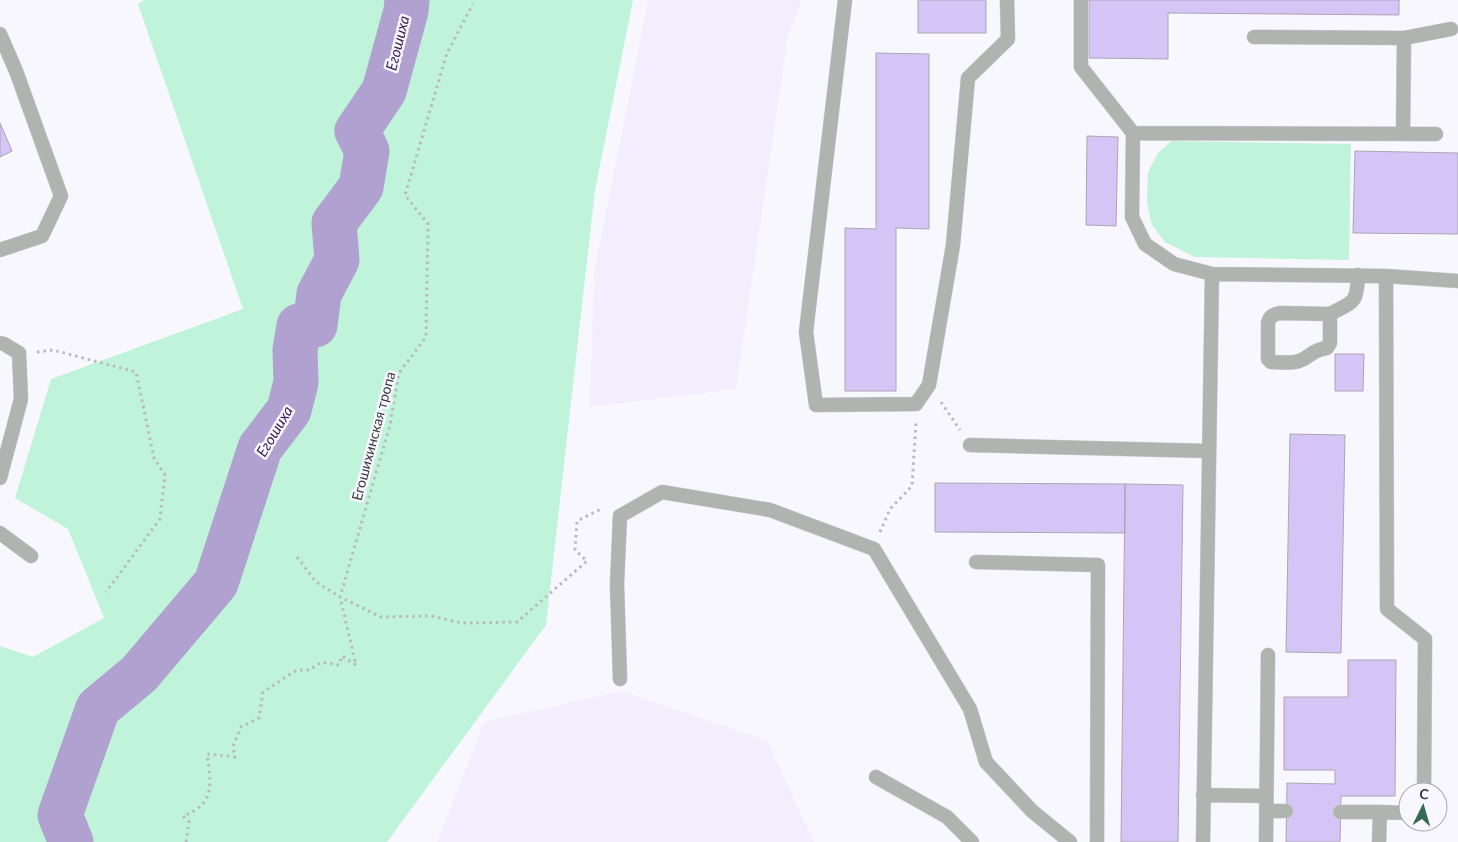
<svg xmlns="http://www.w3.org/2000/svg" width="1458" height="842" viewBox="0 0 1458 842" font-family="Lato,sans-serif">
	<style>
		.built { fill: #f3eefe }
		.green { fill: #bff4da }
		.lines { fill: none; stroke-linecap: round; stroke-linejoin: round }
		.river { stroke: #b0a1d0; stroke-width: 45 }
		.building { fill: #d5c5f6; stroke: #aaa6b1 }
		.service-casing { stroke: #d3d1d7; stroke-width: 15 }
		.path { stroke: #bab9bf; stroke-width: 3; stroke-dasharray: 2.5 4; stroke-linecap: butt }
		.service { stroke: #afb4b1; stroke-width: 14 }
		.labels { text-anchor: middle; dominant-baseline: central; stroke-width: 5; stroke-linejoin: round; paint-order: stroke }
		.street-label { font-size: 14px; fill: #3a393d; stroke: #f9f7fe }
		.water-label { font-size: 15px; font-style: italic; fill: #3a235c; stroke: #f9f7fe }
	</style>
	<rect width="100%" height="100%" fill="#f9f7fe"/>
	<path class="built" d="M648,0h154l-14,35 -52,354 -146,18 4,-134z
		M622,691l145,50 47,101h-377l47,-120z"/>
	<path class="green" d="M144,0h489l-38,190 -49,435 -159,217h-387v-196l33,11 71,-39 -36,-89 -53,-31 36,-119 192,-70 -105,-305z
		M1171,141l180,3 -2,116 -155,-3 -29,-15 -13,-17 -5,-22 1,-31 10,-19z"/>
	<g class="lines">
		<path class="river" d="M71,842l-11,-27 38,-107 41,-34 77,-91 44,-135 29,-38 7,-28 -1,-32 4,-24 16,-1 4,-31 18,-34 -3,-37 27,-36 6,-36 -10,-20 27,-40 22,-80 1,-11"/>
	</g>
	<path class="building" d="M918,0h68v33h-68z
		M1089,0h310v15l-231,-2v46l-79,-1z
		M876,53l53,1v175l-33,-1v163h-51v-163l31,1z
		M0,123l12,28 -12,6z
		M1087,136l31,1 -2,89 -30,-1z
		M1355,151l103,2v81l-105,-1z
		M1335,354h29l-1,37h-28z
		M1290,434l55,1 -4,218 -55,-1z
		M935,483l190,1v49l-190,-1z
		M1125,484l58,1 -5,357h-57z
		M1348,660h48l-1,136h-54l-1,46h-54l1,-59 48,1v-14h-51v-73h64z"/>
	<g class="lines">
		<defs>
			<path id="service" d="M845,0l-39,332 10,73 100,-1 13,-19 24,-140 15,-167 40,-39 -1,-39
				M1081,0v67l52,66 -1,84 13,27 29,20 38,10 174,2 72,5
				M0,34l16,37 45,125 -19,40 -42,14
				M1254,37l150,1 -1,96
				M1404,38l47,-9
				M1133,133l303,1
				M1386,276l1,333 38,30 -1,153
				M1330,314l-50,-1c-8,2 -10,3 -12,10v36l3,3c8,0 19,2 28,-1 12,-4 12,-11 28,-13l3,-5v-29c24,-13 27,-10 28,-39
				M0,343l4,1 15,9 2,46 -21,79
				M970,445l239,6
				M0,533l31,23
				M976,562l122,3 -1,277
				M620,679l-3,-95 3,-68 42,-24 108,18 104,39 96,160 16,53 46,49 38,31
				M876,777l71,40 25,25
				M1203,795l63,1
				M1266,811h20
				M1340,812h40
				M1203,842l9,-568
				M1266,842l2,-187
				M1379,842l1,-30 28,1"/>
		</defs>
		<use href="#service" class="service-casing"/>
		<path class="path" d="M37,352l16,-2 83,22 18,86 11,17 -5,44 -54,73
			M941,402l19,28
			M880,532l10,-23 22,-23 4,-64
			M297,557l19,25 24,15 41,20 50,-1 31,7 55,-1 70,-61 -12,-11 2,-29 24,-12
			M186,842l3,-20 -6,-6c33,-12 28,-33 24,-62l28,3 -2,-11 8,-19 18,-9 4,-26 34,-22h12l13,-8 17,3 3,-9 14,9 -16,-68 50,-172 9,-52 27,-36 2,-113 -23,-29 42,-142 26,-49"/>
		<use href="#service" class="service"/>
	</g>
	<g class="labels">
		<g class="street-label">
			<text transform="translate(373 436) rotate(-75)">Егошихинская тропа</text>
		</g>
		<g class="water-label">
			<text transform="translate(397 43) rotate(-76)">Егошиха</text>
			<text transform="translate(274 431) rotate(-59)">Егошиха</text>
		</g>
	</g>
	<g transform="translate(1423 807) rotate(5)"><circle r="24" fill="#f9f7fe" stroke="#adabb1"/>
	<path d="M0-4L9 19L0 12L-9 19Z" fill="#326a52"/>
	<text y="-8" font-size="14" font-weight="bold" text-anchor="middle" fill="#3a393d">С</text>
	</g>
</svg>
